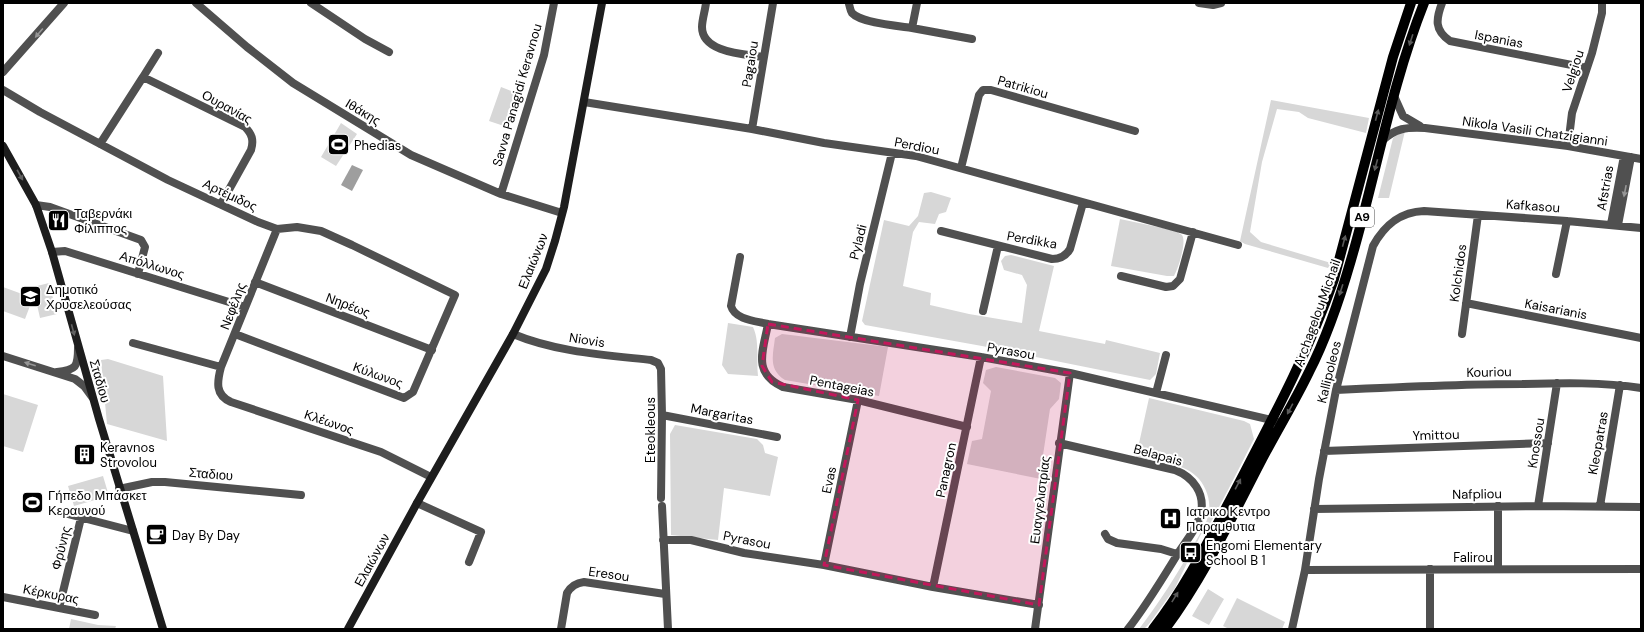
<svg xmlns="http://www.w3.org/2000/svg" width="1644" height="632" viewBox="0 0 1644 632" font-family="'DM Sans',sans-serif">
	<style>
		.green { fill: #d7d7d7 }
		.water { fill: #9e9e9e }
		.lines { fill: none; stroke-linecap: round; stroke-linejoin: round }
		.minor { stroke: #505050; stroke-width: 8 }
		.tertiary { stroke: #505050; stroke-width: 8 }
		.secondary { stroke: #1d1d1d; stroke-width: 8 }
		.primary { stroke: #000; stroke-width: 10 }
		.oneway { fill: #969696 }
		.oneway2 { fill: #595959 }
		.oneway3 { fill: #616161 }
		.marked { fill: #c2185b; fill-opacity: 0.2; stroke: #c2185b; stroke-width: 3; stroke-dasharray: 8 5; stroke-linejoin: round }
		.labels { text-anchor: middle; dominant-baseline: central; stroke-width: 4; stroke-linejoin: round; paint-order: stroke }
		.shield { fill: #fff; stroke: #4c4c4c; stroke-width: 1 }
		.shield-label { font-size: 12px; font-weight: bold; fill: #000 }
		.street-label { font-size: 13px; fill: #000; stroke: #fff }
		.poi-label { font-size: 13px; fill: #000; stroke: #fff; text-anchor: start }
	</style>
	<rect width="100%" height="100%" fill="#fff"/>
	<path class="green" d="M501,87l15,6 -12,33 -15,-5z
		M1271,100l98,18 -3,15 -58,-15 -9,-6 -22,-3 -15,53 -12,70 11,10 70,21 -3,5 -83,-24 -5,-3z
		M341,123l16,11 -21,32 -15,-9z
		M1405,131l-16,67h-11l15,-60 8,-6z
		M931,192l20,6 -5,14 -7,2 -4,10 -16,-2 -6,10 -10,54 28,7 -1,12 39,9 53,9 5,-38 -5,-10 -18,-5 -3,-9 4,-5 6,-1 43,11 -15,65 66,13 1,-4 54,13 -4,21 -6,6 -168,-34 -117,-21 -3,-4 22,-101 25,6 9,-10 6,-23z
		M1120,219l57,12c1,2 4,3 5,4 5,7 -4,34 -8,41h-7l-56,-10z
		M49,283l8,31 -17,4 -7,-31z
		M3,287l30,11 -8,21 -22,-8z
		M728,323l25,4c7,15 3,33 5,49l-30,-2 -6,-9z
		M782,334l106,13 -9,49 -94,-16c-17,-11 -12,-25 -10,-42z
		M108,359l55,17 4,65 -60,-17 -6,-64z
		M996,367l59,11 6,5 -2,16 -9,10 -7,46 6,8 -3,17 -79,-16 5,-23 10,-2 9,-48 -8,-8 3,-13z
		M3,394l35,11 -15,47 -20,-6z
		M1149,398l95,23 6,3 4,15 -26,51 -17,32 -10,12 -26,54 -26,36 -5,5h-5c20,-26 37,-53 53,-81 6,-12 15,-23 17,-36 2,-13 -4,-28 -13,-36 -13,-13 -42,-15 -60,-19z
		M675,425l82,14 6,6 2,8 13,4 -8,39 -46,-8 -6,52 -47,-5 -1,-101z
		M103,476l6,20 -35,10 -6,-20z
		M1208,589l16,10 -15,26 -17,-9z
		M1237,598l48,24 -3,7h-53l-6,-3z
		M71,619l27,6 18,1 -1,3h-46z"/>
	<path class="water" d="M352,165l11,5 -11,21 -11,-6z"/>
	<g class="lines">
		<path class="minor" d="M196,3l51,44 46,36 118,72 90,39 61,19
			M311,3l54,36 24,13
			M706,3c-1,8 -4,17 -4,24 0,26 43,27 61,30
			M917,3l-5,25 60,11
			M1199,3l14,2 8,-2
			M1442,3c-6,16 -8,27 8,38l137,27
			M849,4c1,3 1,6 3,9 9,10 46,13 60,15
			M3,72l61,-69
			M143,77l15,-24
			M3,90l37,22 128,68 90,42 19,7 20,-2 24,4 31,14 103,50 -42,97 -9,6 -169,-64
			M1394,96l9,20 17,10
			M584,102l168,27 72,14 92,13 322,89
			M752,129l21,-126
			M1382,141c13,-13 25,-14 43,-13l143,18 73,13
			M100,144l43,-67 102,50c7,7 9,13 6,23l-30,54
			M1568,146l4,-33 20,-60 10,-40v-10
			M961,168l18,-73 4,-5h8l144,41
			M501,194l43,-139 10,-52
			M36,205l14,2 91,33 4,7 -7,27
			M1611,224l13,-68
			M1618,225l13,-68
			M277,229l-56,138c-4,15 -6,28 10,35l150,50 50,25
			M941,231l111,28c8,0 14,-3 18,-10l13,-46
			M52,252l13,-1 180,56
			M740,257l-9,49c4,14 25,15 37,18l213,33 89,16 206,48
			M1556,274l11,-53
			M1121,276l45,11 7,-1 7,-7 13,-47
			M255,282l177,68
			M1466,303l175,35
			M983,311l15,-65
			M768,324c-5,27 -16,49 15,63l75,13 109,27
			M513,334c43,18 92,21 138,26l7,3 3,6 1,46 -1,83
			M1462,334l16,-119
			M850,337l10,-53 32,-131
			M133,343l88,24
			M1336,390c62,-3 124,-6 186,-6 40,-1 80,-2 119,4
			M1156,393l10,-38
			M662,415l115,22
			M1059,443l116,27c18,7 30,23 26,43 -4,16 -16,29 -24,42 -16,26 -31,51 -49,74
			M1324,451l224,-8
			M119,489l33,-7h13l136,13
			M417,503l64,29 -12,30
			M662,506l6,123
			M1498,506v63
			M1538,506l19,-123
			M1600,506l20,-121
			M1314,509l224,-3 103,1
			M60,512l73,19
			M1105,534l3,5 9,4 44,6 16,5
			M663,540h28l53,13 80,12 109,22 106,18
			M824,565l34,-165
			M1430,569v60
			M1305,570l336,-1
			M933,587l48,-230
			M3,597l92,18
			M59,608l22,-90
			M561,629l6,-36c4,-7 9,-10 17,-11l81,12
			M1035,629l35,-256
			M1292,629l13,-59 14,-91 17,-89 37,-144c11,-20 26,-34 51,-35l143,10 74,7"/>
		<path class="tertiary" d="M3,356l72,23 9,7 8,11
			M57,372c19,-2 21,-5 21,-24"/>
		<path class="secondary" d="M3,146l33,59 16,47 47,167 64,210
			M348,629l69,-126 96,-169 33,-65 9,-28 9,-34 38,-204"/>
		<path class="primary" d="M1153,629c34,-43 59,-95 85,-144 35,-67 71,-134 96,-206l59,-222 18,-54
			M1165,629c38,-51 66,-110 95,-166 16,-31 34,-60 49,-91 18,-35 31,-74 42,-112 25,-85 40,-174 73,-257"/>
	</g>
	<defs><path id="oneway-solid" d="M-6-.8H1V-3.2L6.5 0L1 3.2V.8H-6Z"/></defs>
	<g class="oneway">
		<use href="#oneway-solid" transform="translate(39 33) rotate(130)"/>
		<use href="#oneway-solid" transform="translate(1625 191) rotate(101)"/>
		<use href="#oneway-solid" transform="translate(30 364) rotate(-163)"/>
	</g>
	<g class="oneway2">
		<use href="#oneway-solid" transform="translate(1411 40) rotate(108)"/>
		<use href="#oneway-solid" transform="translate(1377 115) rotate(-75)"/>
		<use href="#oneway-solid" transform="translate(1376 165) rotate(105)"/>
		<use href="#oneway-solid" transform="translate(1344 241) rotate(-75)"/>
		<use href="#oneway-solid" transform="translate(1341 290) rotate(108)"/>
		<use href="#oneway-solid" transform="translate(1290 409) rotate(118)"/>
		<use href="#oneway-solid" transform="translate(1238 484) rotate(-62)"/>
		<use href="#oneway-solid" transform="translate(1175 597) rotate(-58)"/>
	</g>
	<g class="oneway3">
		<use href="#oneway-solid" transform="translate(20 175) rotate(61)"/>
		<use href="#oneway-solid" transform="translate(73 330) rotate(75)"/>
	</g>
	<path class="marked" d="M768,324l302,49 -31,232 -215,-40 34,-165 -86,-18 -10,-16z"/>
	<defs>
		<symbol id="stadium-square" viewBox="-11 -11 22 22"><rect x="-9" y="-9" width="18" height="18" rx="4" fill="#000" stroke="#fff"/><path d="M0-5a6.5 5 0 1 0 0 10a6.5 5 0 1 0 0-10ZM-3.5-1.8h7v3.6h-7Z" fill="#fff"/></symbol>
		<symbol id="restaurant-square" viewBox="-11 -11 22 22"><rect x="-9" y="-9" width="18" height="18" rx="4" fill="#000" stroke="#fff"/><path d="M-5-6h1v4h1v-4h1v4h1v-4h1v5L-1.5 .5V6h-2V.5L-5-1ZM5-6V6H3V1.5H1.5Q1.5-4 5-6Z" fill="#fff"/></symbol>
		<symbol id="school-square" viewBox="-11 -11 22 22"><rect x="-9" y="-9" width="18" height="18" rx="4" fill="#000" stroke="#fff"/><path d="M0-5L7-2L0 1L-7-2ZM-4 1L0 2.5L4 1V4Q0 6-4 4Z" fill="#fff"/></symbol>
		<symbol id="building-square" viewBox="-11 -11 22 22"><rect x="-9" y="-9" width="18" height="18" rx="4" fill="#000" stroke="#fff"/><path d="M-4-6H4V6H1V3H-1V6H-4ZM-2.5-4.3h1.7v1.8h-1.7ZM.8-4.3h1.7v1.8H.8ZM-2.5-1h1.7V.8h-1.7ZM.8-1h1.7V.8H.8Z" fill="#fff"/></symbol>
		<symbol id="hospital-square" viewBox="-11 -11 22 22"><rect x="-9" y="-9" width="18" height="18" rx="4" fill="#000" stroke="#fff"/><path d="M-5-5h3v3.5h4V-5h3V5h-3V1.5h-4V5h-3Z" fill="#fff"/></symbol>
		<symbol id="cafe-square" viewBox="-11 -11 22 22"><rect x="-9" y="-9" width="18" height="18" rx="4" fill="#000" stroke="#fff"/><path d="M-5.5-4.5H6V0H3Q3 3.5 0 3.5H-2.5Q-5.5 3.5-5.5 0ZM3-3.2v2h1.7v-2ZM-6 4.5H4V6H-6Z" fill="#fff"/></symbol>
		<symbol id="bus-square" viewBox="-11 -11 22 22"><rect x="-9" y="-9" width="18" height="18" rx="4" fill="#000" stroke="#fff"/><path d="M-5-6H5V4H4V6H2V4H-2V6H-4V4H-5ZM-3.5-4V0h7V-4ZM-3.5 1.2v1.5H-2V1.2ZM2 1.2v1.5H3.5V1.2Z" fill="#fff"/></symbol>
	</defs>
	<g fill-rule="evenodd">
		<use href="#stadium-square" x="326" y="132" width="25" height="25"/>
		<use href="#restaurant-square" x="46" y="208" width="25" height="25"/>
		<use href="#school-square" x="18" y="284" width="25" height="25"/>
		<use href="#building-square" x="72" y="442" width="25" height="25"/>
		<use href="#stadium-square" x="20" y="490" width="25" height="25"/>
		<use href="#hospital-square" x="1158" y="506" width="25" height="25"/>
		<use href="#cafe-square" x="144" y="522" width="25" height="25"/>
		<use href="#bus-square" x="1178" y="540" width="25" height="25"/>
	</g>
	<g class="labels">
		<rect class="shield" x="1350" y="207" width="24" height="20" rx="3"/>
		<g class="shield-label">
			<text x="1362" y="217">A9</text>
		</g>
		<g class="street-label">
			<text transform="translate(1499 39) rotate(11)">Ispanias</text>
			<text transform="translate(750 64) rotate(-81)">Pagaiou</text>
			<text transform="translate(1573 71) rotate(-72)">Velgiou</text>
			<text transform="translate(1023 87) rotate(16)">Patrikiou</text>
			<text transform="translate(517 95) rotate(-74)">Savva Panagidi Keravnou</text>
			<text transform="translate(227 107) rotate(29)">Ουρανίας</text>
			<text transform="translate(363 112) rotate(31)">Ιθάκης</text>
			<text transform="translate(1535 131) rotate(8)">Nikola Vasili Chatzigianni</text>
			<text transform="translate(917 146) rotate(11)">Perdiou</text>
			<text transform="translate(1605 188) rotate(-80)">Afstrias</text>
			<text transform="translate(230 195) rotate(25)">Αρτέμιδος</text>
			<text transform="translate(1533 206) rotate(4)">Kafkasou</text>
			<text transform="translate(1032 240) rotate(10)">Perdikka</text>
			<text transform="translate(858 242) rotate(-76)">Pyladi</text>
			<text transform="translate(533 261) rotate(-68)">Ελαιώνων</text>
			<text transform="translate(152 265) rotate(17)">Απόλλωνος</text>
			<text transform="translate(1458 273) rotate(-82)">Kolchidos</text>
			<text transform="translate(348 305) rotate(21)">Νηρέως</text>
			<text transform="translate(233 306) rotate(-69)">Νεφέλης</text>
			<text transform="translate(1556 309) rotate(11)">Kaisarianis</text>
			<text transform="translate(1317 313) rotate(-70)">Archagelou Michail</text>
			<text transform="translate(587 340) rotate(9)">Niovis</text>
			<text transform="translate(1011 351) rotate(10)">Pyrasou</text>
			<text transform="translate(1329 372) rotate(-76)">Kallipoleos</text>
			<text transform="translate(1489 372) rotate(-1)">Kouriou</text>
			<text transform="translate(378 375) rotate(20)">Κύλωνος</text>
			<text transform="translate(100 381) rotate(74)">Σταδίου</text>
			<text transform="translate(842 386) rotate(11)">Pentageias</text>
			<text transform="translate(722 414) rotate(11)">Margaritas</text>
			<text transform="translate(329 422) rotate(19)">Κλέωνος</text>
			<text transform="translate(650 430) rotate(-90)">Eteokleous</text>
			<text transform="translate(1436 435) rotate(-2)">Ymittou</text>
			<text transform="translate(1536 443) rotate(-81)">Knossou</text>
			<text transform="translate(1598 443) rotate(-80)">Kleopatras</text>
			<text transform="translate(1158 455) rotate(15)">Belapais</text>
			<text transform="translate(946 470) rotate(-78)">Panagron</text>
			<text transform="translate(211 474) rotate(5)">Σταδιου</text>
			<text transform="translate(829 480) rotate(-78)">Evas</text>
			<text transform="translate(1477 494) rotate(-1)">Nafpliou</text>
			<text transform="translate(1040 500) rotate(-83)">Ευαγγελιστρίας</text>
			<text transform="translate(747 540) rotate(11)">Pyrasou</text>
			<text transform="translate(61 548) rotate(-76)">Φρύνης</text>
			<text x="1473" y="557">Falirou</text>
			<text transform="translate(372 560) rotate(-61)">Ελαιώνων</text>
			<text transform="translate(609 574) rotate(8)">Eresou</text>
			<text transform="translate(51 594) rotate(11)">Κέρκυρας</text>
		</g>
		<g class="poi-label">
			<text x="354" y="145">Phedias</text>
			<text x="74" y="213">Ταβερνάκι<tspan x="74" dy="15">Φίλιππος</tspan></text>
			<text x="46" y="289">Δημοτικό<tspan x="46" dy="15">Χρυσελεούσας</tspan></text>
			<text x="100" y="447">Keravnos<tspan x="100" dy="15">Strovolou</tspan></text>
			<text x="48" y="495">Γήπεδο Μπάσκετ<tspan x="48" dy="15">Κεραυνού</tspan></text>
			<text x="1186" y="511">Ιατρικο Κεντρο<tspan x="1186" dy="15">Παραμθυτια</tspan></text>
			<text x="172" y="535">Day By Day</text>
			<text x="1206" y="545">Engomi Elementary<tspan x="1206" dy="15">School B 1</tspan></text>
		</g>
	</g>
	<rect width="1644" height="632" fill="none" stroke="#000000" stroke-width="8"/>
</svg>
